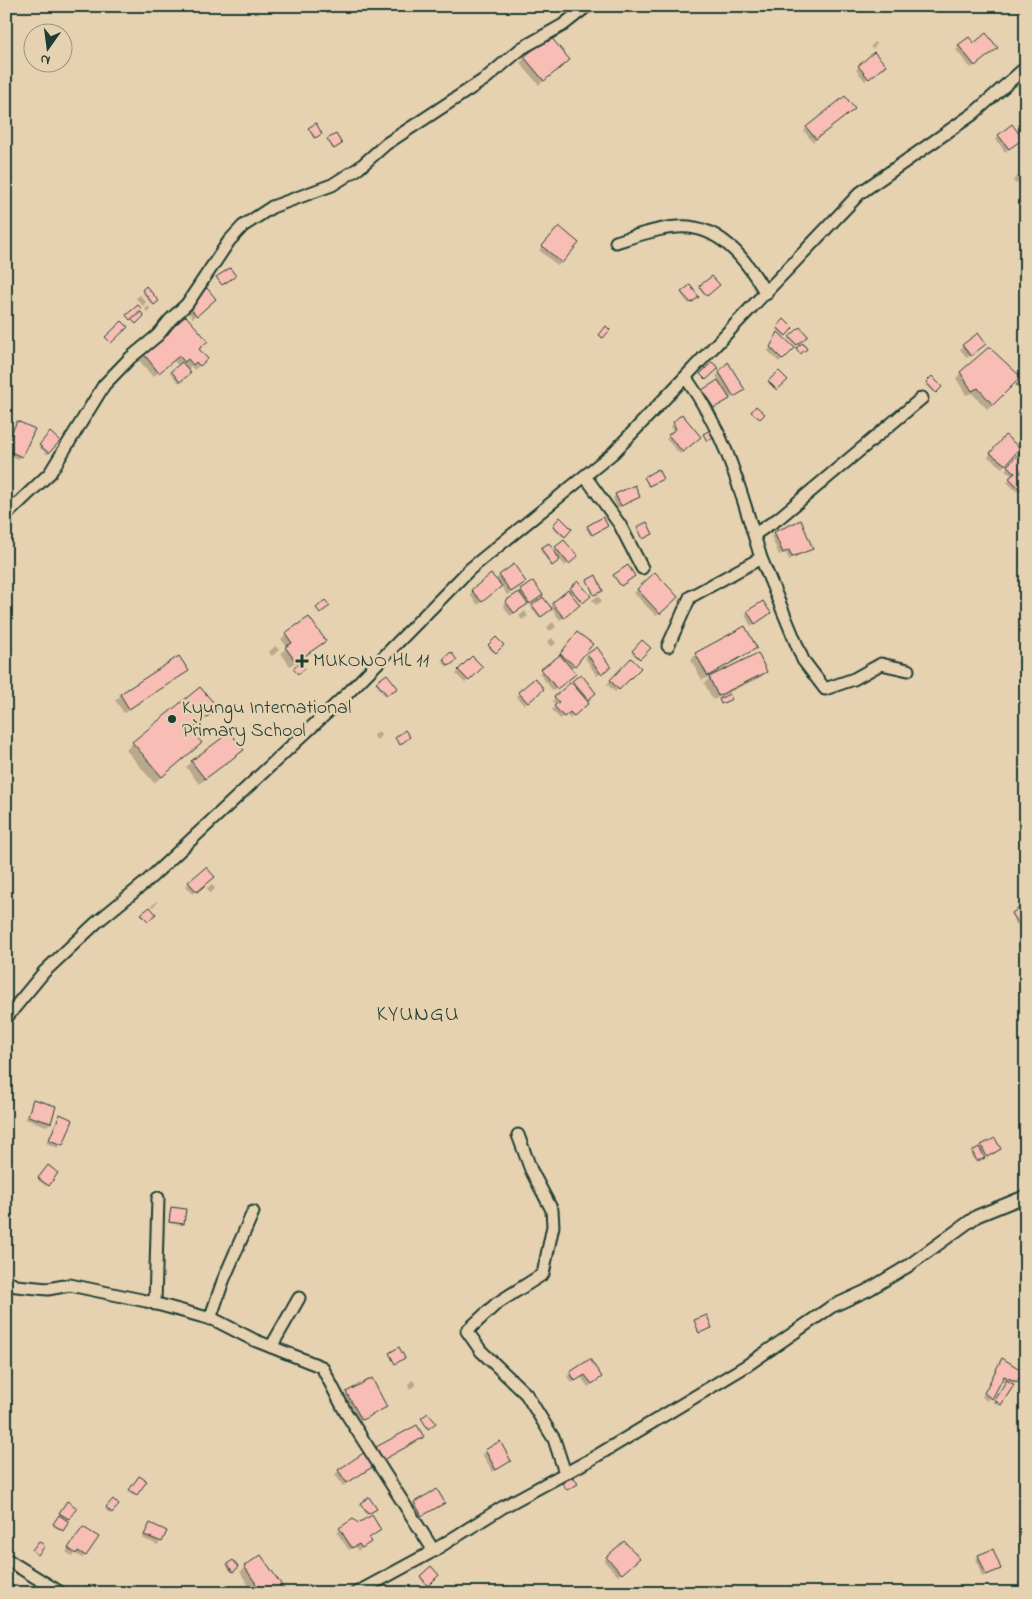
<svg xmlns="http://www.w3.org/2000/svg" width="1032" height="1599" viewBox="0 0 1032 1599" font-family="'Indie Flower',sans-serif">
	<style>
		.shadow { fill: #0003 }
		.building { fill: #f8bdb4; stroke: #1f3d34 }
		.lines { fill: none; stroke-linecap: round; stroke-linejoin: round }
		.minor-casing { stroke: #1f3d34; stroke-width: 15 }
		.minor { stroke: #e6d2b0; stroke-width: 11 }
		.poi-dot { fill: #1f3d34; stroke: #e6d2b0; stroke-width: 2 }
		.labels { text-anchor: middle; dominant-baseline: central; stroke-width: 5; stroke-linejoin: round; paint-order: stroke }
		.poi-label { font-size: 20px; fill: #1f3d34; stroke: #e6d2b0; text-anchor: start }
		.quarter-label { font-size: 22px; letter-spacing: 1px; fill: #1f3d34; stroke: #e6d2b0 }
	</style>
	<rect width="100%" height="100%" fill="#e6d2b0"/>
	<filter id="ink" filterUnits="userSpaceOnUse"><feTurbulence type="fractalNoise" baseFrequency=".02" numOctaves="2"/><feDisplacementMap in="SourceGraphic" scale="10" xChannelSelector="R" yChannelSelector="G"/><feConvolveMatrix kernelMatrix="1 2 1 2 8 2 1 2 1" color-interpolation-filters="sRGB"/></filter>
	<g filter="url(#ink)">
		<path class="shadow" d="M969,38l5,7 19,6 -22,17 -15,-18z
			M875,42l2,2 -4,5 -3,-2z
			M874,54l10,11 -19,16 -9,-11z
			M525,58l38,7 -24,20 -19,-22z
			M850,112l-37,30 -9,-11 3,-4z
			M309,129l10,6 -6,4z
			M999,136l19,6 -13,10 -9,-13z
			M328,140l11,5 -7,4z
			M1026,170v7l-2,1 -3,-4z
			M1018,176l3,3 -5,5 -3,-4z
			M556,231l21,12 -19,23 -19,-16z
			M712,278l6,7 -13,11 -6,-8z
			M690,287l7,10 -8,7 -8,-10z
			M146,288l11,13 -5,4 -10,-13z
			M140,295l6,7 -3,4 -7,-8z
			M215,299l-22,19 -8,-9z
			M149,306l1,3 -3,3 -2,-3z
			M186,318l15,46 -7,6 -3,-4 -4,4 2,3 -11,9 -8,-9 9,-7 -6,-6 -20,17 -15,-18z
			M784,321l7,7 -7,8 -8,-7z
			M800,328l6,8 -11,10 -6,-7z
			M778,334l15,14 -14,14 -11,-11z
			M963,346l18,1 -14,11 -7,-9z
			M728,364l16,26 -34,20 -10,-16 19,-13 -3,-5z
			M779,373l7,7 -11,10 -7,-7z
			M961,373l58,4 -32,32 -15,-16 -6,2 -10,-17z
			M932,378l9,9 -7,6 -9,-8z
			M682,416l14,24 -16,14 -14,-15 7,-6 -2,-7z
			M18,422l3,34 -3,3 -12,-5v-11z
			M50,434l8,7 -11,13 -8,-7z
			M1002,440l17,8 -17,20 -14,-11z
			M1021,453l-3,19 8,11 -9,9 -10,-10 6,-5 -8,-7z
			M645,478l15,2 -12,7z
			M616,495l23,2 -22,11 -4,-10z
			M603,518l3,9 -16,8 -4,-7z
			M560,519l10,11 -7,7 -11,-10z
			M801,522l11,26 -23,12 -3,-7 -7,2 -8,-19z
			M638,528l13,7 -9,4z
			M548,545l5,6 3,-3 17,11 -8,7 -5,-7 -9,7 -11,-16z
			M655,574l22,23 -21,19 -22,-23z
			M500,576l21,9 -14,10 -6,-10 -23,20 -9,-11z
			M614,576h19l-14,9z
			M588,581l12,10 -7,4z
			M578,583l11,13 -8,7 -11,-13z
			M521,591l17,7 -28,18 -7,-11z
			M598,596l4,5 -6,4 -4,-5z
			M543,599l7,9 3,-4 22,4 -15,12 -9,-12 -12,10 -8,-11z
			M525,611l3,5 -6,4 -3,-4z
			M748,612l22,1 -19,13 -6,-11z
			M553,622l3,5 -6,4 -3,-4z
			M286,634l38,7 -34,25 -9,-13 6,-6 -6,-8z
			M574,637v28l-4,4 1,8 -18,14 -14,-18 19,-15z
			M552,638l4,5 -5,4 -4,-5z
			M496,639l6,6 -8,8 -6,-6z
			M642,642l7,6 -11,11 -6,-6z
			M275,646l4,4 -7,6 -3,-4z
			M755,648l-38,24 1,2 48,-2 -5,5 -48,23 -9,-17 8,-7 -10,4 -11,-20 5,-6z
			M451,654l4,5 -8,8 -5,-6z
			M588,655l18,15 -9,6 -12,-18z
			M179,658l8,13 -63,42 -9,-13z
			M472,658l9,9 -16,16 -9,-9z
			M631,660l8,8 -24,24 -8,-8z
			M387,675l9,13 -11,8 -9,-12z
			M573,682l19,14 -7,4 2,3 -17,16 -4,-5 -6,5 -8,-9 4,-4 -4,-5z
			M519,692h20l-15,13 -8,-9z
			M190,731l11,12 -47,40 -28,-33 7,-7z
			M379,732l2,4 -5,4 -2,-5z
			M229,733l8,22 -38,29 -13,-17z
			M210,880l-17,14 -7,-8 3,-3z
			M212,884l3,5 -5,4 -3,-5z
			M157,901l1,1 -5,5 -2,-1z
			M1022,908l4,16 -7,4 -8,-13z
			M34,1100l16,23 -3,3 -22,-7z
			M60,1115l12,5 -14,28 -12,-5z
			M982,1146l16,4 -12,7 -4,-6 -2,1 2,7 -7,3 -4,-8z
			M48,1167l8,6 -10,13 -8,-6z
			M171,1208l12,16 -1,1 -14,-2z
			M695,1321l14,8 -11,4z
			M590,1360l11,17 -13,10 -7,-10 -9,6 -5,-7z
			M1002,1360l14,21 -18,24 -5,-3 13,-20 -5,-3 -14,22 -5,-4z
			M6,1375l5,1 -4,10h-1z
			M413,1380l3,5 -6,4 -2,-5z
			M347,1393l39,14 -28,16 -14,-27z
			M423,1437l-43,25 -6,-11 3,-3z
			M486,1451l24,10 -17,11 -11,-18z
			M369,1469l-26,17 -8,-12 4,-3z
			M138,1479l7,3 -11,14 -5,-4z
			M436,1491l7,12 -25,16 -7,-12z
			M113,1501l5,4 -8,9 -5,-5z
			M65,1504l10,4 -14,23 -8,-5z
			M361,1504l13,6 -8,5z
			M353,1520l5,5 22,5 -12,9 -2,6 -8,6 -3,-5 -6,4 -12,-17z
			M150,1524l16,7 -8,14 -16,-7z
			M83,1528l2,27 -3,3 -7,-5 -3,3 -6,-4z
			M624,1543l14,15 -20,18 -14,-15z
			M979,1556l20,13 -17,8 -6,-18z
			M260,1557l25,36h-44l8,-7 -9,-14z
			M233,1562l4,5 -6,5 -4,-5z
			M431,1568l7,7 -12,11 -6,-8z
			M417,1587l4,4 -8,2 -1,-1z"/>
		<path class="building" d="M986,33l12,15 -23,18 -17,-21 11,-8 5,6z
			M550,36l20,24 -26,21 -20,-24z
			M874,52l12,13 -17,14 -11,-13z
			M845,96l10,13 -39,30 -10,-12z
			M316,123l6,11 -7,4 -7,-10z
			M1012,124l11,15 -14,10 -11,-14z
			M336,134l6,10 -8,5 -7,-10z
			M559,226l20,17 -17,20 -20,-17z
			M230,268l6,8 -14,9 -6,-8z
			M712,276l8,9 -13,11 -8,-10z
			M690,285l9,12 -8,6 -10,-11z
			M146,286l13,15 -5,4 -12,-15z
			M207,288l9,11 -19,17 -10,-11z
			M138,305l4,4 -12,11 -4,-5z
			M141,312l3,4 -8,8 -4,-4z
			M186,316l22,25 -9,8 9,10 -8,7 -4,-4 -3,3 -5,-6 -3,3 -6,-6 -20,17 -16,-20z
			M784,319l9,9 -7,8 -9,-9z
			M122,321l6,6 -17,16 -6,-6z
			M606,326l4,4 -7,8 -4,-3z
			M800,327l8,9 -11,9 -8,-8z
			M778,332l17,16 -12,12 -13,-13z
			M978,333l8,11 -15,12 -9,-11z
			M803,343l4,6 -7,5 -4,-6z
			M989,347l32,30 -28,28 -15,-17 -6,3 -12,-19z
			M182,362l9,11 -11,9 -9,-11z
			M712,362l7,6 -13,12 -6,-6z
			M728,362l17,28 -11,7 -15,-25z
			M779,371l9,9 -11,10 -9,-9z
			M932,376l10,11 -6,6 -10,-11z
			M718,380l12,19 -16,9 -12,-18z
			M1022,380l4,3v6l-3,3 -7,-7z
			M756,406l9,8 -5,5 -9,-7z
			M682,414l19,23 -18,15 -15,-17 8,-6 -3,-7z
			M17,421l18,8 -13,28 -16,-7v-5z
			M712,429l4,8 -9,4 -4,-7z
			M50,432l10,9 -11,12 -10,-8z
			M1005,435l15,13 -14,17 -16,-12z
			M1021,451l5,5v9l-6,7 6,6v7l-5,5 -12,-12 6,-5 -8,-7z
			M658,469l5,10 -14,7 -5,-9z
			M635,485l5,12 -19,9 -6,-12z
			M560,517l12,12 -7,8 -12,-12z
			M603,517l5,9 -16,9 -5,-9z
			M801,520l12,29 -21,8 -3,-7 -6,3 -9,-21z
			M647,522l6,12 -10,5 -6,-12z
			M564,540l14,16 -9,8 -14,-17z
			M549,543l11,17 -8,6 -11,-18z
			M514,564l12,18 -15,10 -12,-17z
			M628,565l7,11 -14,10 -8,-11z
			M655,572l23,25 -18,17 -23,-25z
			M491,574l11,12 -20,16 -11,-12z
			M596,575l7,16 -9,4 -7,-15z
			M533,581l10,14 -13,9 -10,-14z
			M578,581l13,15 -8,7 -13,-15z
			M568,590l12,15 -16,13 -12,-15z
			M519,592l9,12 -14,9 -9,-12z
			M543,597l9,12 -11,8 -9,-12z
			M325,600l5,6 -10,7 -4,-5z
			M763,601l8,12 -16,11 -8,-13z
			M309,617l17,24 -30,21 -11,-15 7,-4 -7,-10z
			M745,626l12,22 -49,28 -13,-23z
			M577,632l16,12 -18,22 -15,-12z
			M496,637l8,8 -8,8 -8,-8z
			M642,640l9,8 -11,11 -8,-8z
			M597,647l14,20 -10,7 -14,-20z
			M451,652l6,8 -8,6 -6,-7z
			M758,653l9,19 -49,24 -9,-19z
			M560,655l16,19 -19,15 -16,-20z
			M179,656l10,15 -60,38 -9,-15z
			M472,656l11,11 -14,14 -11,-11z
			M631,658l10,10 -22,22 -9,-10z
			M300,663l5,6 -7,5 -5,-5z
			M387,674l11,14 -11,7 -11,-13z
			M581,674l15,19 -8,7 -16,-19z
			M535,678l9,11 -16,14 -10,-11z
			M571,682l18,21 -15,13 -4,-4 -6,5 -10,-11 5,-4 -5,-5z
			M200,687l18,21 -27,22 11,13 -40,34 -30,-35z
			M729,694l3,5 -11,5 -2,-5z
			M405,730l5,7 -10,8 -5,-7z
			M230,732l14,18 -39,29 -14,-18z
			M206,867l9,10 -18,15 -9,-10z
			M1022,906l4,6v13l-5,3 -9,-15z
			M150,907l6,7 -8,7 -7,-7z
			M33,1099l23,7 -5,17 -23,-7z
			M60,1114l13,6 -10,25 -14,-5z
			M995,1138l6,11 -14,8 -6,-12z
			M979,1147l6,11 -8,3 -5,-10z
			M48,1165l10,8 -9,13 -11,-8z
			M171,1207l15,2 -2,15 -15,-2z
			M707,1315l5,13 -13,5 -5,-13z
			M399,1347l6,11 -10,6 -6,-11z
			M1002,1358l21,13 -6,11 -13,-6 -12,23 -8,-6z
			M590,1359l12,18 -10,7 -7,-9 -10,6 -5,-9z
			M372,1378l15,29 -25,13 -16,-28z
			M1007,1380l7,5 -13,20 -7,-5z
			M428,1413l8,10 -8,6 -7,-11z
			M417,1425l7,12 -41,23 -7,-13z
			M500,1441l11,20 -15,9 -11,-20z
			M365,1452l9,14 -27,17 -9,-13z
			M139,1476l8,5 -10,14 -8,-5z
			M573,1476l5,8 -11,6 -5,-7z
			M437,1489l8,14 -23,13 -8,-14z
			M369,1497l8,12 -9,5 -8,-11z
			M113,1499l6,6 -7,8 -6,-6z
			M67,1501l10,7 -8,11 -10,-6z
			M59,1515l10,7 -6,9 -10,-7z
			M372,1515l9,15 -12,8 2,4 -9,6 -3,-4 -7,4 -13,-20 14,-9 5,4z
			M150,1523l17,8 -5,11 -18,-7z
			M83,1527l16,10 -13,19 -8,-5 -2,3 -8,-6z
			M39,1541l6,5 -7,9 -6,-5z
			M624,1541l16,17 -18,16 -16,-17z
			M993,1549l8,20 -15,6 -8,-20z
			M261,1555l26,38h-25l-18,-27z
			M233,1560l6,7 -6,5 -6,-8z
			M431,1566l8,9 -11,11 -8,-10z"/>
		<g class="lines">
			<defs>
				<path id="minor" d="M616,242c22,-7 56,-19 79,-14 33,6 56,39 71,66
					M585,476l35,49 22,43
					M6,515l44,-42 54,-88 26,-27 28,-23 12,-15 17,-16 42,-63 14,-15 29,-19 60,-22 27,-17 27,-24 99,-65 37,-31 41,-23 24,-19
					M755,534l24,-16 143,-120
					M761,558l42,102 22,29 29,-10 27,-15 27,6
					M668,646l22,-49 71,-39c-21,-68 -33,-121 -75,-180
					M6,1018l38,-46 53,-50 49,-40 202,-189 122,-124 143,-116 247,-260 113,-79 53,-47
					M518,1135l13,35 21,40 1,16 -10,48 -47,30 -29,27 14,20 45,43 28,45 11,34
					M6,1281l10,5 32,3 22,-4 76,16 69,19 39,20 68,27 24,46 88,138
					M155,1304l3,-106
					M210,1319l13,-38 30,-69
					M271,1347l28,-49
					M6,1559l55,34
					M356,1593l72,-39 75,-47 85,-46 158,-95 85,-59 37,-17 40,-24 69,-50 49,-20"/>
			</defs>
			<use href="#minor" class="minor-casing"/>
			<use href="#minor" class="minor"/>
		</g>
	</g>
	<g class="poi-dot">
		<path d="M299.5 653.5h5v5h5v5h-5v5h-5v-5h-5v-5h5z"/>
		<circle cx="172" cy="719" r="5"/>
	</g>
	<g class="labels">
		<g class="poi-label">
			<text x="313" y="661">MUKONO HL 11</text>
			<text x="182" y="708">Kyungu International<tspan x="182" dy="23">Primary School</tspan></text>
		</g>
		<g class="quarter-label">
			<text x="418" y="1015">KYUNGU</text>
		</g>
	</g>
	<rect width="1032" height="1599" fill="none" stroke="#e6d2b0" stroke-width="25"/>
	<rect x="12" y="12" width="1007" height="1574" fill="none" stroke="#1f3d34" stroke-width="2" filter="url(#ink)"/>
	<g transform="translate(48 48) rotate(194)"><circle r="24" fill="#e6d2b0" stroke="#96967e"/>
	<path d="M0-4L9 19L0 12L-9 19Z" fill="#1f3d34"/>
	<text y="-8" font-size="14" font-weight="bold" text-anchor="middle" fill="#1f3d34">N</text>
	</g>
</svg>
